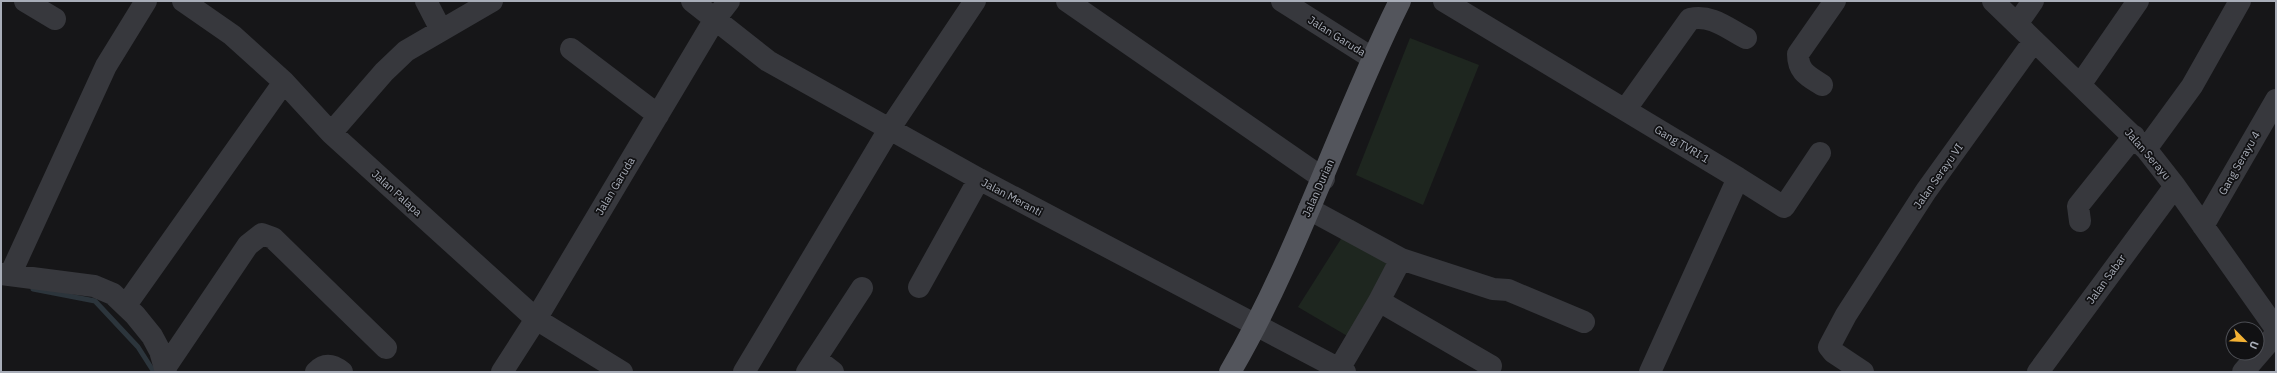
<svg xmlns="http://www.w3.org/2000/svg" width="2277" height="373" viewBox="0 0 2277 373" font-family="'IBM Plex Sans',sans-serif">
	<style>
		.grass { fill: #1e261f }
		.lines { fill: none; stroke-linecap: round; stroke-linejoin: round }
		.stream { stroke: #2c353c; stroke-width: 5 }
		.minor { stroke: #37383d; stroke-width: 22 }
		.major { stroke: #53555c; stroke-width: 22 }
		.labels { text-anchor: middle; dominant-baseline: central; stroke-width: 3.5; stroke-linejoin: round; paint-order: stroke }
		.street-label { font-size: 11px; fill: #a8adb8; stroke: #111113 }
	</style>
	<rect width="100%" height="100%" fill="#161618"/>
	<path class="grass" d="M1410,38l69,27 -56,140 -67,-30z
		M1353,220l49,30 -53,87 -51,-30z"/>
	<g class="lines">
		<path class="stream" d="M33,289l62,12 43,46 16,25"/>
		<path class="minor" d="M25,1l30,18
			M183,1l49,34 52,47 47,51 205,186 86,53
			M426,1l15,29
			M692,1l76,60 211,118 366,193
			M1067,1l257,178
			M1282,1l90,57
			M1444,1l294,177 -88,194
			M1993,1l153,148 29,37 101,143
			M2017,24l16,-23
			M571,49l87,66
			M1822,85c-14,-9 -24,-13 -24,-31l37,-53
			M2080,85l58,-84
			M1625,110l65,-91c21,-5 37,9 56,19
			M331,133l53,-61 22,-21 86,-50
			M2146,149l46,-63 48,-85
			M1738,178l46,29 36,-54
			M1309,209l92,50 92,30 15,1 76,32
			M2080,221l-2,-15 56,-70
			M2203,226l73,-126
			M1,274l93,12 19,8 22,21 17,21 8,15 6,21
			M10,275l96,-209 40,-65
			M919,287l60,-108
			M1379,301l112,65
			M126,305l158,-223
			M816,359l17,13
			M165,368l83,-123 14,-11 11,4 113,110
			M1339,369l40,-68 22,-42
			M316,372c9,-9 17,-7 26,0
			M502,372l34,-53 179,-300 14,-18
			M744,372l146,-244 85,-127
			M807,372l55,-84
			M1863,372l-30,-20 -4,-5 17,-32 80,-124 108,-150
			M2038,372l137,-186
			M2243,372l33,-38"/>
		<path class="major" d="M1230,372c69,-118 109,-249 170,-371"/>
	</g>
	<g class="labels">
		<g class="street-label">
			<text transform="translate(1337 36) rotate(32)">Jalan Garuda</text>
			<text transform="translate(1682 144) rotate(31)">Gang TVRI 1</text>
			<text transform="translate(2148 154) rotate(49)">Jalan Serayu</text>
			<text transform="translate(2239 163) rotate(-60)">Gang Serayu 4</text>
			<text transform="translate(1938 176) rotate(-55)">Jalan Serayu VI</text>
			<text transform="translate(615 186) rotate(-59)">Jalan Garuda</text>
			<text transform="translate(1318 188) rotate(-66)">Jalan Durian</text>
			<text transform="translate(397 193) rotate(42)">Jalan Palapa</text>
			<text transform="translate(1012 197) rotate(28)">Jalan Meranti</text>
			<text transform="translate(2106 279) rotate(-54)">Jalan Sabar</text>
		</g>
	</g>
	<rect width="2277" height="373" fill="none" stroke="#a8adb8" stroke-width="4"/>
	<g transform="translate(2245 341) rotate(114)"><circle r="19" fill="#111113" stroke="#4d4f55"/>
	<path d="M0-3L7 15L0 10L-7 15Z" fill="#f2b134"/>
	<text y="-6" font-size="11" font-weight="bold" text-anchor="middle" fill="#a8adb8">U</text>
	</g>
</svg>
